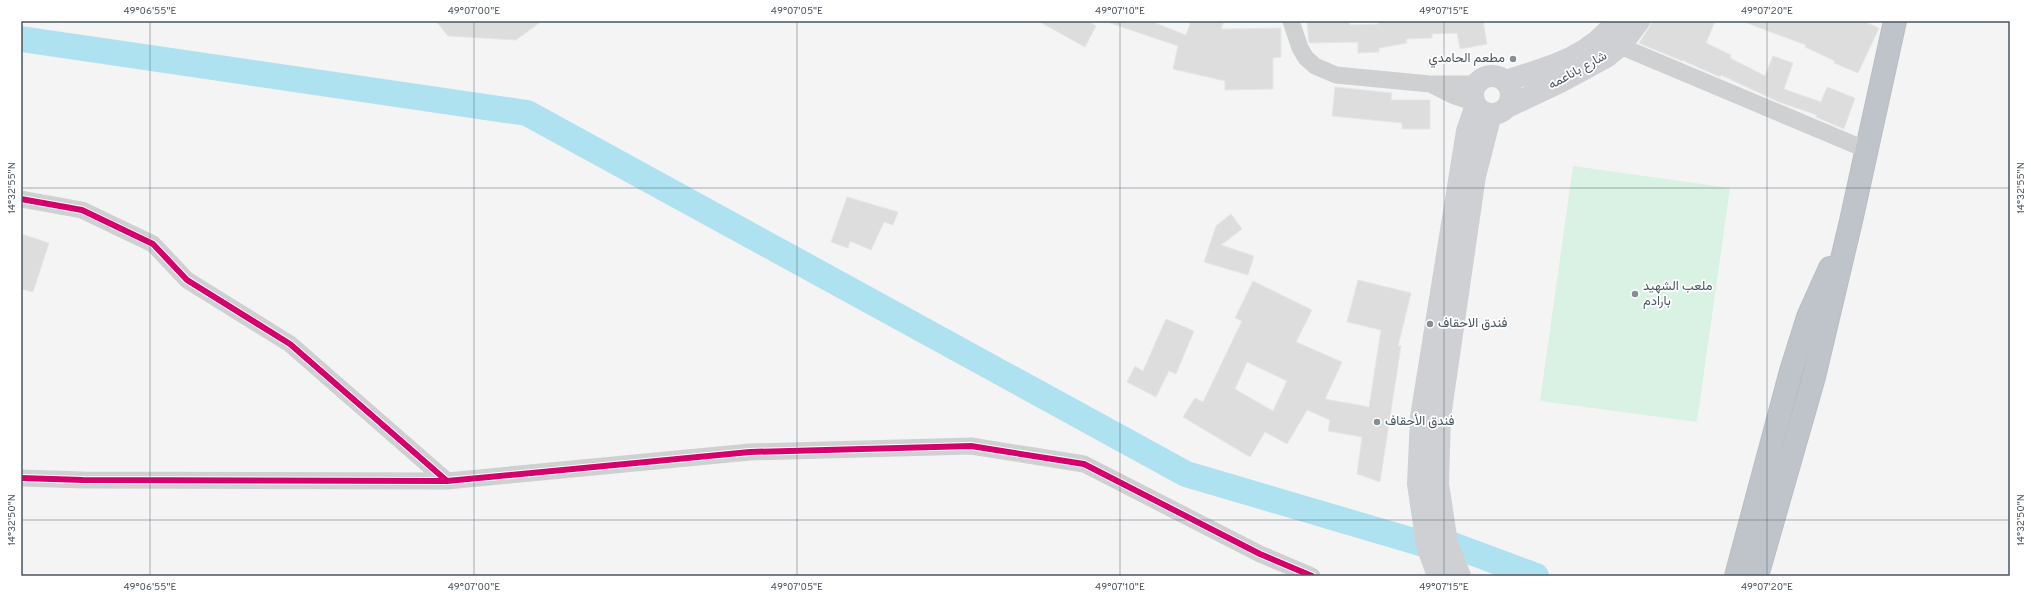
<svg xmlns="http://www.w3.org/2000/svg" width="2031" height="597" viewBox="0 0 2031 597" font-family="Overpass,Vazirmatn,sans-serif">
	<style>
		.green { fill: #d9f2e3 }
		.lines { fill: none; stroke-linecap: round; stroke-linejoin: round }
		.river { stroke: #aee2f0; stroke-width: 26 }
		.building { fill: #ddddde; stroke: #e5e6e7; fill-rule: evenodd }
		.highway-casing { stroke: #b9bec3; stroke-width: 24 }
		.street { stroke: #ced0d2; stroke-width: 17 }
		.secondary { stroke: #ced0d4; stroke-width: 22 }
		.highway { stroke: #bec4c9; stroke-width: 22 }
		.cycleway-casing { stroke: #fff; stroke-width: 8 }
		.cycleway { stroke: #d6006c; stroke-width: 6 }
		.ticks { fill: none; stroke: #4a5661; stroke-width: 1; stroke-opacity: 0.45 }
		.poi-dot { fill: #868d94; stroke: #fff; stroke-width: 1.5 }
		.labels { text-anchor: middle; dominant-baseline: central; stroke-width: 3.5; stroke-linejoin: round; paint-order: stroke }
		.poi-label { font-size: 13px; fill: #4a5661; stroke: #fff; text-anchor: start }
		.street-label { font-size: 13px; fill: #4a5661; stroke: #fff }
		.neatline { fill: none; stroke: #4a5661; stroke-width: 1.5 }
		.ticks-label { font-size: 10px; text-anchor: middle; fill: #4a5661 }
	</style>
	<rect width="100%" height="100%" fill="#f4f4f4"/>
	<path class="green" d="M1573,166l157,22 -33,234 -157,-21z"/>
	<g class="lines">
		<path class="river" d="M21,39l506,74 659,361 241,71 20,-2 89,33"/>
	</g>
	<path class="building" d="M436,21h106l-26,19 -68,-4z
		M1038,21h49l9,5 -11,21z
		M1110,21h40l36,14 5,-14h33l-3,8 60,-1v29l-8,1v31l-48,1v-9l-52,-12 5,-23 -68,-23z
		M1307,21h43v4l29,-1v-3h104l4,23 -27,5 -3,-16 -25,1v4l-26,1 1,4 -28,5v4l-21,1v-11l-49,1z
		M1651,21h64l-9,22 25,12 -1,3 35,18 8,-20 20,7 -9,26 37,13 6,-15 28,11 -11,31 -28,-12 1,-2 -38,-13 -58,-27 -1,2 -38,-17v1l-43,-18 10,-15z
		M1744,21h119l16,7 -21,45 -24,-10 1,-2 -30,-14 1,-2 -62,-23z
		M1335,87l57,6 -1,7h39v29h-28v-6l-70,-7z
		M847,197l51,15 -5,13 -9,-3 -13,28 -21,-9 -2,7 -17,-6z
		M1231,214l11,15 -21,16 33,11 -6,19 -44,-13 12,-36z
		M21,234l28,9 -16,49 -12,-3z
		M1358,280l53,13 -13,53h3l-21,136 -23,-8 5,-37 -34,-6 2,-11 -23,-10 -20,34 -22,-12 -15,25 -67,-40 12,-19 8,4 39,-81 -7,-3 18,-37 59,29 -16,32 46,20 -17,37 44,8 12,-77 -34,-8zM1247,362l40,19 -14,30 -38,-22z
		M1166,319l28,12 -18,43 -7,-3 -13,26 -29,-15 8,-16 8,5z"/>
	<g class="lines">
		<defs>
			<path id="highway" d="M1736,576l55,-205 17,-54 22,-49
				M1757,576l57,-199 37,-156 44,-200"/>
		</defs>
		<use href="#highway" class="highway-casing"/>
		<path class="street" d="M1291,21l9,27 6,10 9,8 21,9 94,9h47
			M1620,46l247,104
			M1430,84l22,11 23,8
			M21,199l61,11 71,34 34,36 103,64 157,137
			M21,478l62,2 364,1 303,-29 221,-6 113,18 176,90 52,22"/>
		<path class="secondary" d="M1473 95a19 19 0 1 1 38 0a19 19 0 1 1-38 0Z
			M1505,81c42,-13 84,-23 111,-60
			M1507,107l53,-25 46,-25 14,-11 19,-25
			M1438,576l-11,-31 -9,-61 3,-67 46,-286 9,-26
			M1460,576l-13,-33 -9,-59 2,-67 35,-241 16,-62"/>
		<use href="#highway" class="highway"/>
		<defs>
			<path id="cycleway" d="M21,199l61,11 71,34 34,36 103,64 157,137
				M21,478l62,2 364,1 303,-29 221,-6 113,18 176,90 52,22"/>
		</defs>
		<use href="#cycleway" class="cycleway-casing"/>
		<use href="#cycleway" class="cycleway"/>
	</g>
	<path class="ticks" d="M150,21v555M474,21v555M797,21v555M1120,21v555M1444,21v555M1767,21v555M21,188h1989M21,520h1989"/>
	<g class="poi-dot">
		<circle cx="1513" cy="59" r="4"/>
		<circle cx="1635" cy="294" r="4"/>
		<circle cx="1430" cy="324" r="4"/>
		<circle cx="1377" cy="422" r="4"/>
	</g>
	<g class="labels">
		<g class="poi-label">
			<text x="1505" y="59" text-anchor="end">مطعم الحامدي</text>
			<text x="1643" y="287">ملعب الشهيد<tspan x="1643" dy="15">بارادم</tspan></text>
			<text x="1438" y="324">فندق الاحقاف</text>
			<text x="1385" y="422">فندق الأحقاف</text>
		</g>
		<g class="street-label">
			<text transform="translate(1578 71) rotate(-29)">شارع باناعمه</text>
		</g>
	</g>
	<rect width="2031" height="597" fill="none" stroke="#ffffff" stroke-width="44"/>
	<rect x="22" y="22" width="1987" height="553" class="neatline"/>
	<g class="ticks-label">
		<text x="150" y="14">49°06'55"E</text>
		<text x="474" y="14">49°07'00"E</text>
		<text x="797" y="14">49°07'05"E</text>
		<text x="1120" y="14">49°07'10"E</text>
		<text x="1444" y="14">49°07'15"E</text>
		<text x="1767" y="14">49°07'20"E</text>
		<text transform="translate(11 188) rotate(-90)" y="4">14°32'55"N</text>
		<text transform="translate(2020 188) rotate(-90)" y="4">14°32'55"N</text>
		<text transform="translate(11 520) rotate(-90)" y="4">14°32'50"N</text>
		<text transform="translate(2020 520) rotate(-90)" y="4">14°32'50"N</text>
		<text x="150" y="590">49°06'55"E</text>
		<text x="474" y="590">49°07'00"E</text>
		<text x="797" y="590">49°07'05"E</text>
		<text x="1120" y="590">49°07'10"E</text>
		<text x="1444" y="590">49°07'15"E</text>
		<text x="1767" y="590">49°07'20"E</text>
	</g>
</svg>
